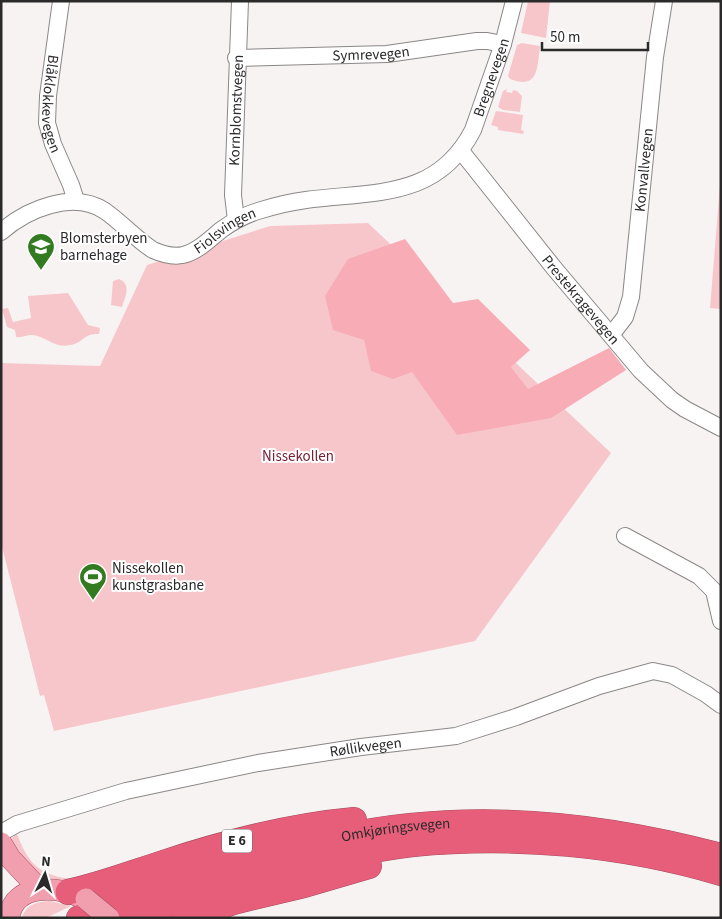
<svg xmlns="http://www.w3.org/2000/svg" width="722" height="919" viewBox="0 0 722 919" font-family="'Source Sans 3',sans-serif">
	<style>
		.green { fill: #f7c6cb }
		.forest { fill: #f8acb6 }
		.lines { fill: none; stroke-linecap: round; stroke-linejoin: round }
		.minor-casing { stroke: #8b8787; stroke-width: 18 }
		.major-casing { stroke: #a54c5e; stroke-width: 22 }
		.highway-casing { stroke: #a54c5e; stroke-width: 26 }
		.minor { stroke: #fff; stroke-width: 16 }
		.major { stroke: #f19eaf; stroke-width: 21 }
		.highway { stroke: #e75e7a; stroke-width: 25 }
		.major-bridge-casing { stroke: #a54c5e; stroke-width: 22; stroke-linecap: butt }
		.major-bridge { stroke: #f19eaf; stroke-width: 21 }
		.labels { text-anchor: middle; dominant-baseline: central; stroke-width: 4; stroke-linejoin: round; paint-order: stroke }
		.shield { fill: #fff; stroke: #6b6a6a; stroke-width: 1 }
		.shield-label { font-size: 14px; font-weight: bold; fill: #2b2a2a }
		.street-label { font-size: 15px; fill: #2b2a2a; stroke: #fff }
		.poi-label { font-size: 15px; fill: #2b2a2a; stroke: #fff; text-anchor: start }
		.park-label { font-size: 15px; fill: #741d33; stroke: #fff }
	</style>
	<rect width="100%" height="100%" fill="#f8f3f3"/>
	<path class="green" d="M528,1h22l-4,37 -25,-5z
		M522,43l18,3c-3,22 -1,44 -30,33l-2,-3 9,-31z
		M507,89l-1,3 6,1 1,-3 4,1 5,5 -2,16 -17,-2 -5,-3 5,-16z
		M496,111l27,4 -2,15 3,1 -1,3 -25,-4v-3l-7,-2z
		M721,173v136l-11,-1z
		M368,223l243,230 -136,188 -421,90 -10,-36 -4,1 -39,-153v-180l99,3 47,-101 123,-39z
		M119,279c13,5 6,18 3,28l-11,-2 2,-24z
		M68,293l20,32 12,3 -1,6c-16,-1 -15,9 -29,11 -16,4 -26,-10 -38,-10 -5,0 -10,3 -16,2l-1,-7 -8,-3 -5,-18 6,-1 5,14 18,-4 -3,-22z
		M17,834c13,35 27,43 64,46 -20,1 -40,0 -55,-15 -6,-6 -10,-16 -15,-24l1,-3z
		M50,901l21,5 -25,12h-24c4,-14 15,-16 28,-17z"/>
	<path class="forest" d="M405,239l48,64 25,-4 52,51 -19,17 17,22 81,-41 17,22 -75,48 -94,17 -45,-63 -19,7 -22,-8 -7,-31 -31,-10 -8,-34 23,-37z"/>
	<g class="lines">
		<defs>
			<g id="minor">
				<path id="s1" d="M61,1l-13,95 -1,27 6,21 18,41 5,16"/>
				<path id="s2" d="M236,58l151,-4 90,-13h10l16,3"/>
				<path id="s3" d="M461,151l93,117 87,103 31,29 13,9 36,19"/>
				<path id="s4" d="M236,220l-3,-25 7,-194"/>
				<path id="s5" d="M1,232c26,-23 72,-42 104,-21 17,12 31,28 48,39 9,4 20,7 30,5 14,-3 27,-16 38,-25 11,-8 24,-15 37,-19 16,-5 32,-9 48,-11 67,-9 131,0 167,-70l30,-86 11,-43"/>
				<path id="s6" d="M612,334l13,-17 6,-20 24,-240 9,-56"/>
				<path d="M625,536l74,40 15,15 7,30"/>
				<path id="s7" d="M1,833l16,-9 109,-33 132,-28 103,-16 95,-11 60,-19 83,-31 54,-15 19,4 34,19 15,11"/>
			</g>
			<path id="major" d="M1,843l9,15 29,31
				M9,918c4,-36 50,-32 74,-20"/>
			<g id="highway">
				<path d="M68,892c32,-7 61,-18 92,-28 63,-21 128,-38 194,-44"/>
				<path id="s8" d="M79,918c58,-26 118,-45 179,-61 50,-13 101,-26 152,-31 105,-11 210,3 311,30"/>
				<path d="M131,918c44,-18 88,-31 134,-43 48,-13 98,-25 148,-31 102,-10 210,0 308,29"/>
				<path d="M185,918l52,-17 67,-16 65,-19"/>
			</g>
		</defs>
		<use href="#minor" class="minor-casing"/>
		<use href="#major" class="major-casing"/>
		<use href="#highway" class="highway-casing"/>
		<use href="#minor" class="minor"/>
		<use href="#major" class="major"/>
		<use href="#highway" class="highway"/>
		<defs>
			<path id="major-bridge" d="M86,899l23,19"/>
		</defs>
		<use href="#major-bridge" class="major-bridge-casing"/>
		<use href="#major-bridge" class="major-bridge"/>
	</g>
	<defs>
		<symbol id="school-pin" viewBox="-11 -11 22 30"><path d="M0 17L-7.5 6A9.5 9.5 0 1 1 7.5 6Z" fill="#327b21" stroke="#fff"/><path d="M0-5L7-2L0 1L-7-2ZM-4 1L0 2.5L4 1V4Q0 6-4 4Z" fill="#fff"/></symbol>
		<symbol id="stadium-pin" viewBox="-11 -11 22 30"><path d="M0 17L-7.5 6A9.5 9.5 0 1 1 7.5 6Z" fill="#327b21" stroke="#fff"/><path d="M0-5a6.5 5 0 1 0 0 10a6.5 5 0 1 0 0-10ZM-3.5-1.8h7v3.6h-7Z" fill="#fff"/></symbol>
	</defs>
	<g fill-rule="evenodd">
		<use href="#school-pin" x="25" y="231" width="32" height="43"/>
		<use href="#stadium-pin" x="77" y="561" width="32" height="43"/>
	</g>
	<g class="labels">
		<rect class="shield" x="222" y="829.5" width="30" height="23" rx="4"/>
		<g class="shield-label">
			<text x="237" y="841">E 6</text>
		</g>
		<g class="street-label">
			<text stroke="none"><textPath href="#s2" startOffset="135">Symrevegen</textPath></text>
			<text stroke="none"><textPath href="#s5" startOffset="590">Bregnevegen</textPath></text>
			<text stroke="none"><textPath href="#s1" startOffset="104">Blåklokkevegen</textPath></text>
			<text stroke="none"><textPath href="#s4" startOffset="110">Kornblomstvegen</textPath></text>
			<text stroke="none"><textPath href="#s6" startOffset="170">Konvallvegen</textPath></text>
			<text stroke="none"><textPath href="#s5" startOffset="255">Fiolsvingen</textPath></text>
			<text stroke="none"><textPath href="#s3" startOffset="191">Prestekragevegen</textPath></text>
			<text stroke="none"><textPath href="#s7" startOffset="376">Røllikvegen</textPath></text>
			<text stroke="none"><textPath href="#s8" startOffset="330">Omkjøringsvegen</textPath></text>
		</g>
		<g class="poi-label">
			<text x="60" y="238">Blomsterbyen<tspan x="60" dy="17">barnehage</tspan></text>
			<text x="112" y="568">Nissekollen<tspan x="112" dy="17">kunstgrasbane</tspan></text>
		</g>
		<g class="park-label">
			<text x="298" y="456">Nissekollen</text>
		</g>
	</g>
	<rect width="722" height="919" fill="none" stroke="#2b2a2a" stroke-width="5"/>
	<g transform="translate(45 874) rotate(5)" stroke="#ffffff" stroke-width="4" paint-order="stroke">
	<path d="M0-4L9 19L0 12L-9 19Z" fill="#2b2a2a"/>
	<text y="-8" font-size="14" font-weight="bold" text-anchor="middle" fill="#2b2a2a">N</text>
	</g>
	<path d="M542 42v8h106v-8" fill="none" stroke="#2b2a2a" stroke-width="2.5"/>
	<text x="550" y="42" font-size="15" fill="#2b2a2a" stroke="#ffffff" stroke-width="4" paint-order="stroke">50 m</text>
</svg>
